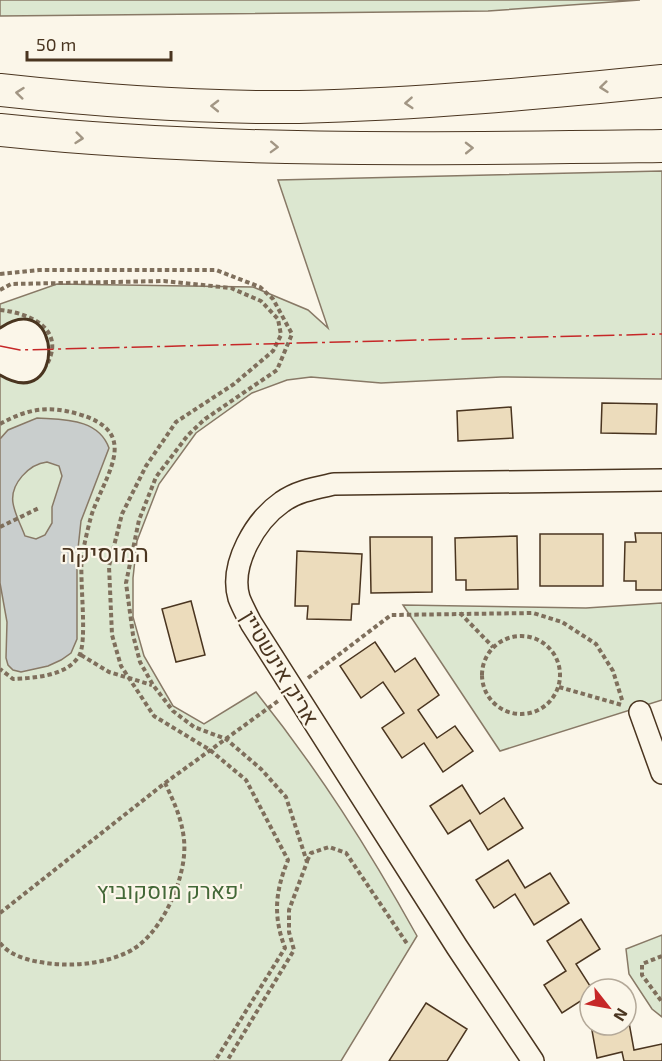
<svg xmlns="http://www.w3.org/2000/svg" width="662" height="1061" viewBox="0 0 662 1061" font-family="'Exo 2',Heebo,sans-serif">
	<style>
		.green { fill: #dce7d0; stroke: #887966; stroke-width: 1.5 }
		.water { fill: #c9cecd; stroke: #887966; stroke-width: 1.5; fill-rule: evenodd }
		.building { fill: #ecdcbc; stroke: #4a3520; stroke-width: 1.5 }
		.lines { fill: none; stroke-linecap: round; stroke-linejoin: round }
		.minor-casing { stroke: #4a3520; stroke-width: 24 }
		.highway-casing { stroke: #4a3520; stroke-width: 34 }
		.path { stroke: #7f6f5c; stroke-width: 4; stroke-dasharray: 4.5 3; stroke-linecap: butt }
		.minor { stroke: #fbf6e9; stroke-width: 21 }
		.highway { stroke: #fbf6e9; stroke-width: 32 }
		.wall { stroke: #4a3520; stroke-width: 3 }
		.power { stroke: #c62828; stroke-width: 1.5; stroke-dasharray: 21 4.5 3 4.5; stroke-linecap: butt }
		.oneway { stroke: #a29684 }
		.labels { text-anchor: middle; dominant-baseline: central; stroke-width: 4.5; stroke-linejoin: round; paint-order: stroke }
		.street-label { font-size: 22px; fill: #4a3520; stroke: #fbf6e9 }
		.park-label { font-size: 22px; fill: #436837; stroke: #fbf6e9 }
		.neighbourhood-label { font-size: 24px; fill: #4a3520; stroke: #fbf6e9 }
	</style>
	<rect width="100%" height="100%" fill="#fbf6e9"/>
	<path class="green" d="M0,0h640l-152,11 -488,5z
		M662,171v208l-161,-2 -120,6 -70,-6 -24,3 -35,13 -56,40 -37,51 -22,57 -4,37v39l11,39 29,50 31,18 52,-32c63,79 112,156 161,244l-76,125h-341v-686c67,40 63,-90 0,-47v-24l57,-20 196,3 55,23 20,18 -50,-148z
		M662,603v97l-162,51 -97,-146 183,3z
		M662,935v82l-10,-8 -23,-35 -3,-25z"/>
	<path class="water" d="M37,418c27,2 61,0 72,30l-28,73 -4,37v81l-6,14 -10,7 -13,6 -27,6 -8,-2 -5,-5 -2,-7 1,-36 -7,-39v-144l8,-9zM47,462l12,4 3,10 -10,31v16l-7,12 -9,4 -11,-3c-4,-11 -10,-21 -12,-33 -3,-19 16,-39 34,-41z"/>
	<path class="building" d="M602,403l55,1 -1,30 -55,-1z
		M511,407l2,31 -55,3 -1,-30z
		M635,533h27v57h-26v-9h-12l1,-39h11z
		M540,534h63v52h-63z
		M517,536l1,53 -52,1v-10h-10l-1,-42z
		M370,537h62v55l-61,1z
		M297,551l65,3 -3,50h-7l-1,16 -44,-1 1,-13h-13z
		M191,601l14,54 -29,7 -14,-53z
		M375,642l20,30 20,-14 24,37 -21,15 19,28 18,-12 18,25 -30,21 -19,-29 -22,15 -20,-30 22,-15 -21,-31 -22,16 -21,-32z
		M462,785l18,29 24,-16 19,30 -35,22 -18,-30 -22,14 -18,-28z
		M508,860l17,28 25,-15 19,30 -35,22 -19,-31 -21,14 -18,-28z
		M581,919l19,30 -24,15 16,25 -2,6 -28,18 -18,-28 22,-14 -19,-30z
		M426,1003l41,26 -20,32h-58z
		M628,1017l6,33 28,-6v17h-38l-2,-9 -25,6 -6,-33h35z"/>
	<g class="lines">
		<defs>
			<path id="minor" d="M640,712l22,61
				M533,1061l-76,-114 -206,-324c-4,-8 -9,-17 -12,-25 -10,-34 17,-78 43,-96 15,-11 34,-14 52,-18l328,-4"/>
			<path id="highway" d="M0,90c100,11 199,18 299,17 122,-3 242,-14 363,-26
				M0,130c220,23 441,19 662,16"/>
		</defs>
		<use href="#minor" class="minor-casing"/>
		<use href="#highway" class="highway-casing"/>
		<path class="path" d="M0,274l39,-4h177l44,17 13,12 19,35 -15,36 -72,49 -17,16 -32,42 -17,43 -13,63 7,52 7,27 13,23 20,26 21,16 32,12 35,30 25,28 21,65 -18,48v22l5,18 -67,111
			M0,290l11,-6 153,-3 67,7 30,13 17,18 3,16 -8,16 -39,33 -58,38 -30,44 -24,48 -13,52 3,69 9,31 33,50 56,34 36,30 42,80c-13,32 -15,56 -3,88l-70,113
			M0,310c31,3 67,20 46,56
			M0,424c27,-15 48,-19 78,-10 60,17 32,54 16,94 -4,9 -10,38 -12,48 -3,23 6,85 -3,100 -12,20 -45,22 -66,23l-13,-10
			M0,527l39,-19
			M460,613l33,34
			M482 675a39 39 0 1 1 78 0a39 39 0 1 1-78 0Z
			M81,655l28,17 43,13
			M308,678l83,-63 142,-2 29,9 34,22 17,27 10,32
			M559,687l63,18
			M307,861l4,-8 18,-6 17,6 62,92
			M0,913l165,-130 113,-82
			M0,943c12,15 35,19 54,21 24,2 50,-1 72,-11 35,-15 62,-77 58,-113 -2,-21 -10,-38 -19,-57
			M662,956l-20,8v11l20,27"/>
		<use href="#minor" class="minor"/>
		<use href="#highway" class="highway"/>
		<path class="wall" d="M0,328c63,-43 67,87 0,47"/>
		<path class="power" d="M0,346l20,4 642,-16"/>
	</g>
	<defs><path id="oneway-chevron" d="M-2-3.5L2.5 0L-2 3.5" fill="none" stroke-width="1.6" stroke-linecap="round" stroke-linejoin="round" transform="scale(1.5)"/></defs>
	<g class="oneway">
		<use href="#oneway-chevron" transform="translate(604 87) rotate(174)"/>
		<use href="#oneway-chevron" transform="translate(20 93) rotate(-174)"/>
		<use href="#oneway-chevron" transform="translate(409 103) rotate(176)"/>
		<use href="#oneway-chevron" transform="translate(215 106) rotate(-179)"/>
		<use href="#oneway-chevron" transform="translate(79 138) rotate(6)"/>
		<use href="#oneway-chevron" transform="translate(274 147) rotate(2)"/>
		<use href="#oneway-chevron" transform="translate(469 148) rotate(-1)"/>
	</g>
	<g class="labels">
		<g class="street-label">
			<text transform="translate(281 667) rotate(59)">אריק אינשטיין</text>
		</g>
		<g class="park-label">
			<text x="170" y="890">פארק מוסקוביץ'</text>
		</g>
		<g class="neighbourhood-label">
			<text x="105" y="552">המוסיקה</text>
		</g>
	</g>
	<g transform="translate(608 1007) rotate(121)"><circle r="28" fill="#fbf6e9" stroke="#b4a999" stroke-width="1.5"/>
	<path d="M0-4.5L10 22L0 15L-10 22Z" fill="#c62828"/>
	<text y="-9" font-size="16" font-weight="bold" text-anchor="middle" fill="#4a3520">N</text>
	</g>
	<path d="M27 51v9h144v-9" fill="none" stroke="#4a3520" stroke-width="3"/>
	<text x="36" y="51" font-size="18" fill="#4a3520" stroke="#fbf6e9" stroke-width="4.5" paint-order="stroke">50 m</text>
</svg>
